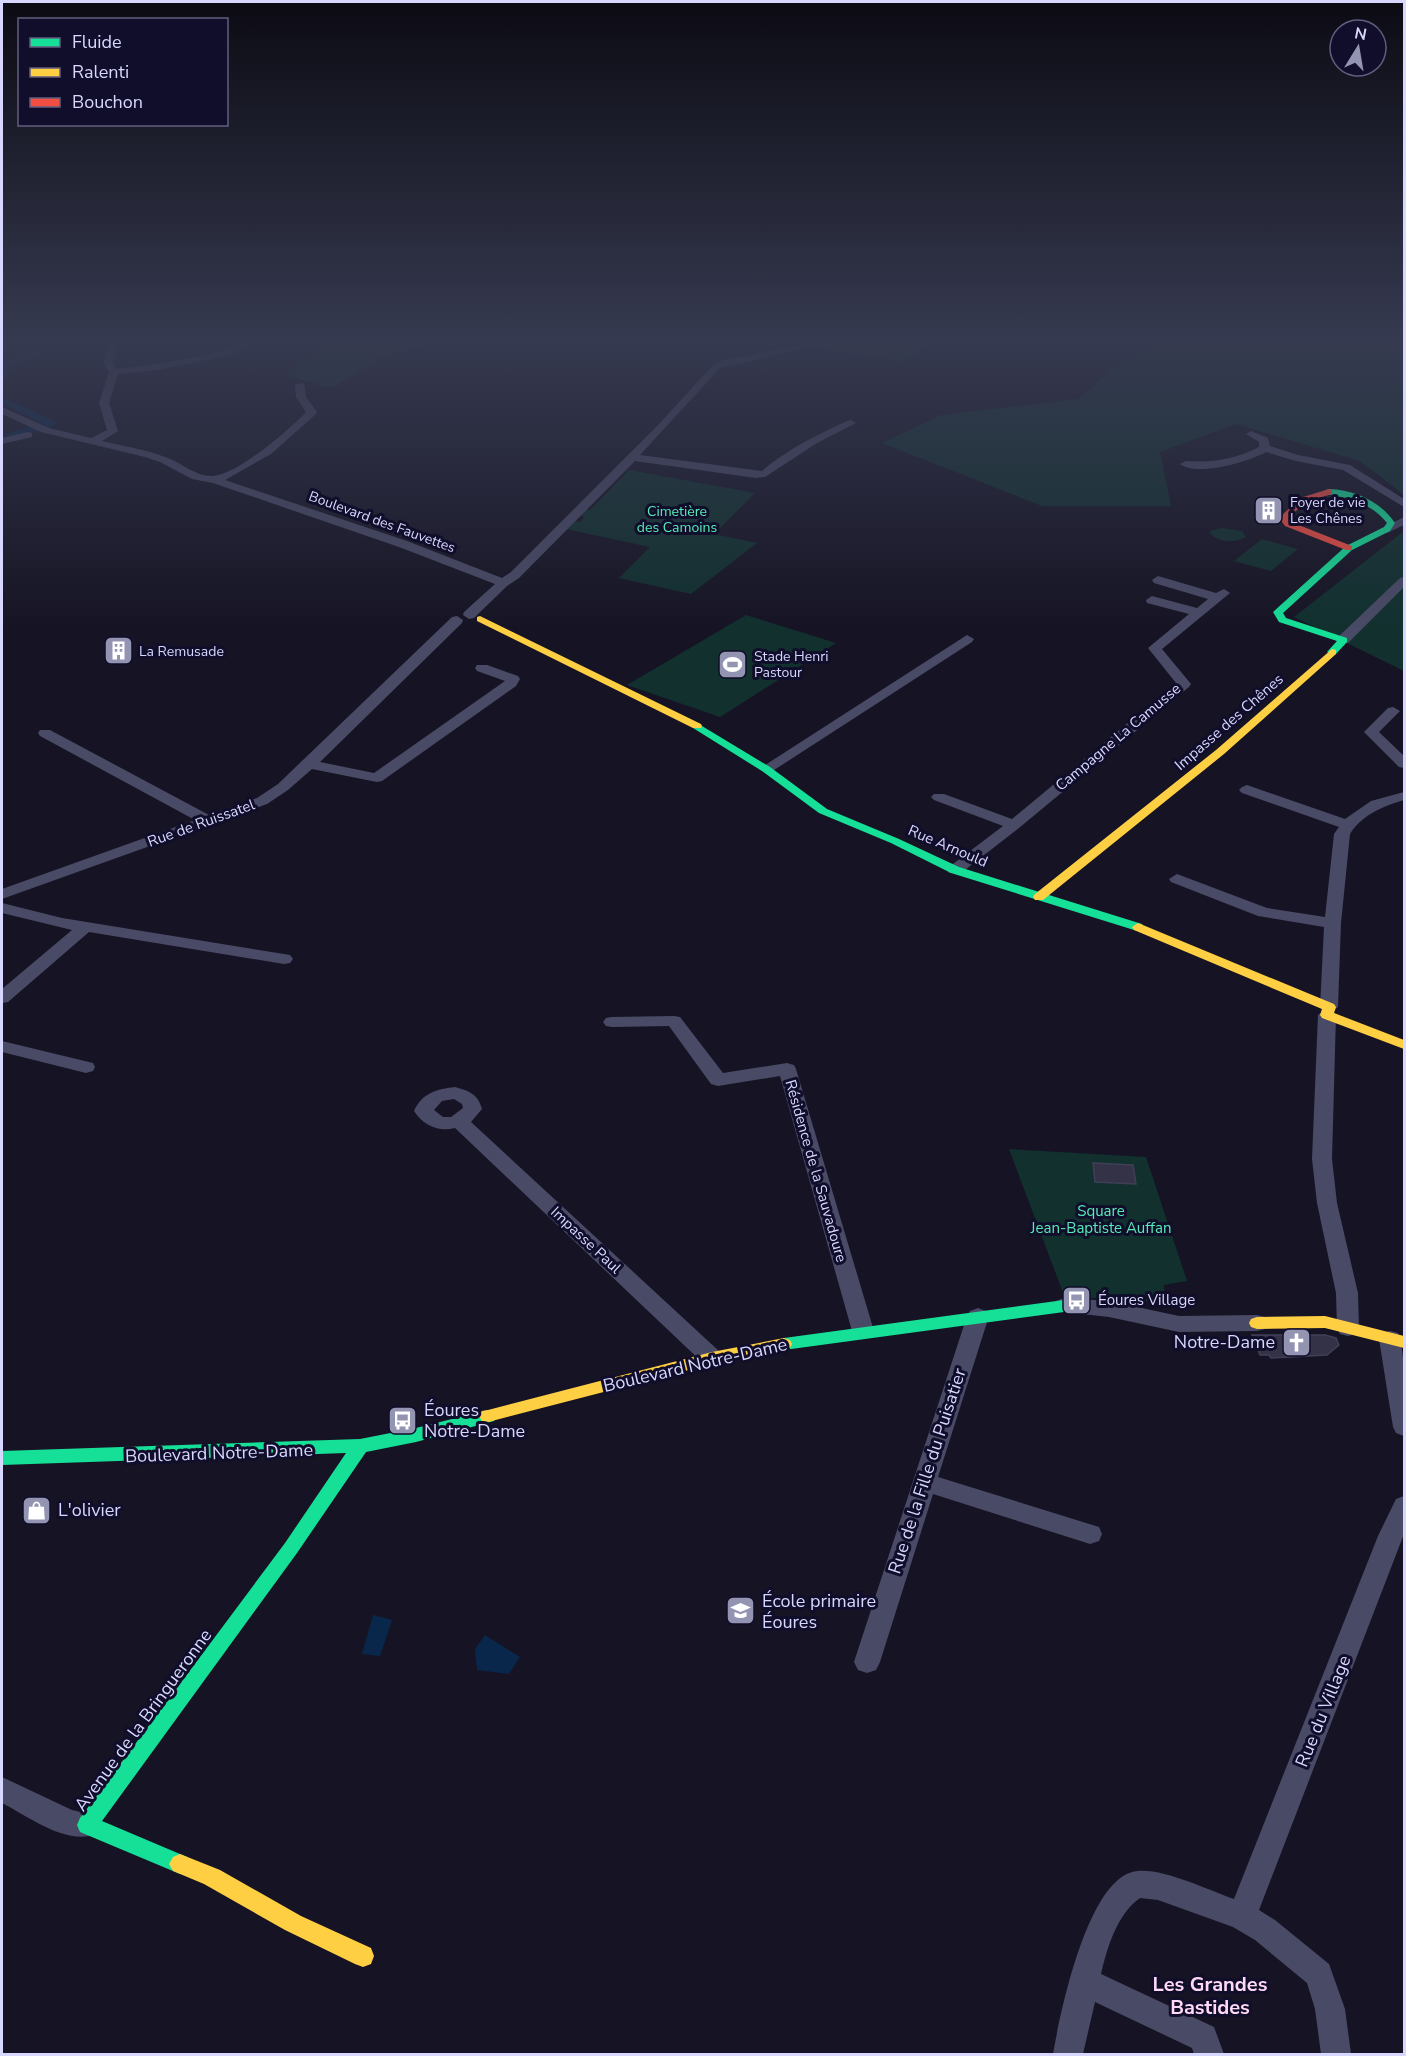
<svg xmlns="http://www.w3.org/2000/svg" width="1406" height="2056" viewBox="0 0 1406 2056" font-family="'Nunito Sans',sans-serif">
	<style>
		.green { fill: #11302e }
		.water { fill: #09274b }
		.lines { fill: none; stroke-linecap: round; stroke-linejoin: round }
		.canal { fill: #09274b; fill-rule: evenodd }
		.building { fill: #343246; stroke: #413f58; stroke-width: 1.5 }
		.street { fill: #494a65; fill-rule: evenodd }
		.fast { fill: #16e098; fill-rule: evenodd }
		.slow { fill: #ffcf43; fill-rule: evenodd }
		.jam { fill: #f24e42; fill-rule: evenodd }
		.labels { text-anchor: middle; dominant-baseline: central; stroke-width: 6; stroke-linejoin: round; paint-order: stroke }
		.far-poi-label { font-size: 14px; fill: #d7d7ff; stroke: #100e2a; text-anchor: start }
		.far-park-label { font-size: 14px; fill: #57ebb8; stroke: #100e2a }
		.far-street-label { font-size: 14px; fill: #d7d7ff; stroke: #100e2a }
		.street-label { font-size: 15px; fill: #d7d7ff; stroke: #100e2a }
		.park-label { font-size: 15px; fill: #57ebb8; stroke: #100e2a }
		.poi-label { font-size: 15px; fill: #d7d7ff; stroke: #100e2a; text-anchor: start }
		.near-poi-label { font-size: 18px; fill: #d7d7ff; stroke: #100e2a; text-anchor: start }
		.near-street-label { font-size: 18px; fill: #d7d7ff; stroke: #100e2a }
		.near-neighbourhood-label { font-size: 20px; font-weight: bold; fill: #ffd9f5; stroke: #100e2a }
	</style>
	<rect width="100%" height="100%" fill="#161424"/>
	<path class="green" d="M329,341h111l-52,14 -57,33 -47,-14z
		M772,341h162l-30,21z
		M1165,341h239v154l-44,-34 -124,-37 -76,28 11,54h-129l-160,-63 59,-28 138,-16 39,-35z
		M629,470l126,23 -41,41 43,9 -66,51 -72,-16 31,-31 -84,-18 4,-6 12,-2 2,-4 -5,-2 5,-6 6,1z
		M1221,528l21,3 4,6c-11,6 -26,6 -35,-3l-1,-3z
		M1404,531v140l-110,-54z
		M1262,539l36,10 -27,22 -37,-10z
		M746,615l90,28 -116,74 -93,-32z
		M1009,1149l137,8 41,124 -23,4 2,23c-20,-8 -43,-11 -63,-14l-5,4h-33z"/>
	<path class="water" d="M373,1615l19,5 -12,36 -18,-2z
		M485,1635l35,22 -11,17 -32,-4 -2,-21z"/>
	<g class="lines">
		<path class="canal" d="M40,341h10l-9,15 -30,9 -5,12 -4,1 1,-17 30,-9z
			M2,397l52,24 2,2 -9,6 -45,13v-7l39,-12 -39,-19z"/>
	</g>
	<path class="building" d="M1093,1163l40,2 3,19 -41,-2z
		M1252,1335h73l11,3 3,7 -12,10 -56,3 -2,-3h-9z"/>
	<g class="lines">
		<path class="street" d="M111,341h10l-8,22 4,6c35,-4 70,-9 104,-18 12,-3 18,-10 31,-10l-17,12 -10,3 -68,14 -39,4 -9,29 9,28 -16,10c21,5 43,8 63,16 16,5 29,19 47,19 24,0 77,-46 94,-64l-10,-15 -1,-12 9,-2 2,14 11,15 -1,2 -45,40 -46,26 182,61 95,37 9,-6 149,-149 54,-59 9,-4 77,-15 5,3 -85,20 -80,87 122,16c25,-22 55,-36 85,-50l4,-1 5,3 -39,20 -52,34 -9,1 -121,-17 -116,117 -12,8 -33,32 -5,1 -6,-4 1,-3 31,-28 -96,-37 -186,-64 -21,-4 -32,-17 -15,-5 -104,-25 -39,-18v-7l47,21 42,10 16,-8 -8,-27 10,-31 -6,-9z
			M1251,431l17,7 2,8 28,9 52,10 54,34v8l-61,-37 -47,-9 -30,-9c-18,10 -69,25 -86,12l6,-3c26,2 50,-2 73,-14v-5l-13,-8z
			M28,432l4,1v4l-30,7v-6z
			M1404,517v8l-17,8 -6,-4z
			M1158,576l58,17 8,-4 6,4 -68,56 29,35 -2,3 -170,141 -58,45h-12l-2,-3 2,-3 54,-41 -69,-26 -3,-3 3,-3h10l68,25 164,-136 -28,-35 41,-34 -42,-11 -1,-3 6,-4 45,12 11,-9 -54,-16 -2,-3z
			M1404,577v10l-56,56h-10l-2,-3 2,-3 62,-59z
			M457,616l6,4 -1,3 -142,139 54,11 131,-92 -28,-10 -2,-3 2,-3h10l31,11 2,3 -4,7 -134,95 -5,1 -65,-13 -24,21 -21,14 -265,95v-10l193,-69 -155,-84 -2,-3 2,-3h10l159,85 48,-17 21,-14 174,-167z
			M967,635l7,4 -2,3 -201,130 -5,1 -7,-4z
			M1393,707l7,4 -21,21 25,24v12l-5,-1 -35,-35 24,-24z
			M1247,785l98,34 26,-18 33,-9v8c-21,6 -42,15 -54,34l-9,89 -3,84 -5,4 3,4 -4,144 5,44 21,90 1,35 -3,6 -8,2 -8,-2 -3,-6 -1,-35 -19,-90 -5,-44 6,-144 5,-4 -3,-4 4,-80 -66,-11 -87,-34 -2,-3 8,-5 90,34 58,9 9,-83 5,-7 -97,-34 -3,-3 3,-3z
			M2,903l60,15 222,36 6,1 3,4 -3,4 -6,1 -195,-32 -81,70 -6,1v-14l70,-59 -70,-17z
			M674,1016l6,1 43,56 64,-10 7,2 2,4 78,262 -3,6 -8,2 -8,-2 -3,-6 -72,-255 -62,10 -7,-2 -42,-58 -57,1 -6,-1 -3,-4 3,-4 6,-1z
			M2,1041l91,22 2,4 -2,4 -7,2 -84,-21z
			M455,1087c14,4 23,7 27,22l-11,13 249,230 3,6 -3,6 -8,2 -8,-2 -249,-236c-17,4 -31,-2 -41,-17 8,-18 23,-22 41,-24zM454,1099l8,5 1,4 -12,9h-8l-9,-7 8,-9z
			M1064,1298l45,3 70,15 78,-1 8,2 3,6 -3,6 -8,2 -78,1 -70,-15 -53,-6 -3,-5 3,-5z
			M978,1308l8,3 3,5 -51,161 161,50 3,7 -3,7 -9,3 -157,-50 -53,168 -4,8 -9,3 -9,-3 -4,-8 113,-346 3,-5z
			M1390,1331l8,2c8,19 8,81 6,103l-8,-3 -3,-6 -14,-88 3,-6z
			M1404,1496v38l-145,376 16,10 54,44 16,45 6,45h-30l-6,-45 -8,-26 -52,-43 -22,-13 -75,-27 -18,-2c-23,16 -33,50 -39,76l113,53 10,27h-30l-2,-6 -97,-46 -12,52h-30c7,-40 35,-180 85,-183 28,-2 69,19 96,28l144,-363 18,-37z
			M2,1777l70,33 25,6 4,9 -4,9c-31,12 -69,-18 -95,-31z"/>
		<path class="fast" d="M1329,489c26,1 51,12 66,34l-5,8 -38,19 -69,63 3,5 61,20v4l-11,12 -4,1 -5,-3 10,-11 -58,-19 -6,-10 73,-66 38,-19 3,-4c-16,-20 -37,-25 -61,-29v-4z
			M697,723l73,44 57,42 72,30 60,28 183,57 2,3 -6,4 -4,-1 -183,-57 -60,-30 -72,-30 -57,-42 -69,-43 -1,-2z
			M1064,1300l6,2 2,4 -2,4 -6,2 -280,38 -6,-2 -2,-4 2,-4 6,-2z
			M488,1410l6,1 3,5 -3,5 -78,21 -50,10 -69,101 -195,268 85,36 4,7 -4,7 -7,3 -100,-42 -3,-7 3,-7 205,-275 61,-90 -344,12v-14l358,-12 56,-11z"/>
		<path class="slow" d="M480,616l221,108 1,2 -1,2h-8l-216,-107v-4z
			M1332,649l4,1v4l-112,100 -181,146h-8l-2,-3 2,-3 181,-144z
			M1138,923l196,81 2,3 -2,6 70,27v9l-82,-31 -2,-3 2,-6 -188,-79 -2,-3z
			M1325,1316l79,20v12l-79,-20 -68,1 -6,-2 -2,-4 2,-4 6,-2z
			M784,1338l6,2 2,4 -2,4 -78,16 -224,58 -6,-1 -3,-5 3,-5 6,-1 224,-58z
			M180,1854l40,16 81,46 70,32 3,8 -3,8 -8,3 -8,-3 -70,-34 -81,-46 -31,-13 -4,-7 4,-7z"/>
		<path class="jam" d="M1329,489l3,1v4l-26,8 -18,16 3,4 61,24v4h-6l-61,-24 -6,-8 21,-20z"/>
	</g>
	<linearGradient id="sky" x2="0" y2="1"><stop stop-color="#0c0b14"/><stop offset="0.54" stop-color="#363a50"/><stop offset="1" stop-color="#363a50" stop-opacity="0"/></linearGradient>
	<rect width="1406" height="629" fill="url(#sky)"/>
	<defs>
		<symbol id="building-square" viewBox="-11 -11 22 22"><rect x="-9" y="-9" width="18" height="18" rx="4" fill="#9393b2" stroke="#100e2a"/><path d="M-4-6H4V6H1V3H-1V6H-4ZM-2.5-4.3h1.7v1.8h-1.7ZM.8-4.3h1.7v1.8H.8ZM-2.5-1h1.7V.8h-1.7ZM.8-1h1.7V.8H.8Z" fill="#fff"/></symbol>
		<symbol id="stadium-square" viewBox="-11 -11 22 22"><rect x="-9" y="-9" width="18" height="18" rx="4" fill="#9393b2" stroke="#100e2a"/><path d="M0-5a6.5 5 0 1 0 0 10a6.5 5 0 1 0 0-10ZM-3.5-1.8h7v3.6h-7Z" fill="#fff"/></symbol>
		<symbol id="bus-square" viewBox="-11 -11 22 22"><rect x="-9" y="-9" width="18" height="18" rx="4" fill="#9393b2" stroke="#100e2a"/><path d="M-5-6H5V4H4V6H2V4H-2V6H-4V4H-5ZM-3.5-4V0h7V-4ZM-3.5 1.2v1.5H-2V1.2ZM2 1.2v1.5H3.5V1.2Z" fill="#fff"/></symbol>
		<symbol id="church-square" viewBox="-11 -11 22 22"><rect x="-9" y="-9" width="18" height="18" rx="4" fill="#9393b2" stroke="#100e2a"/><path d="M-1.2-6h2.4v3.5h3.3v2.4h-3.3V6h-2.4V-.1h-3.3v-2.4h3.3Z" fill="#fff"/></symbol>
		<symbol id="shop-square" viewBox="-11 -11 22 22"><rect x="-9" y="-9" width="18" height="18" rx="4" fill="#9393b2" stroke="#100e2a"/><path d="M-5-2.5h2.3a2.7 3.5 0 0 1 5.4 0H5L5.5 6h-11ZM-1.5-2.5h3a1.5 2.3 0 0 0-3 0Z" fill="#fff"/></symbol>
		<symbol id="school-square" viewBox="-11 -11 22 22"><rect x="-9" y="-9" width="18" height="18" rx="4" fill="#9393b2" stroke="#100e2a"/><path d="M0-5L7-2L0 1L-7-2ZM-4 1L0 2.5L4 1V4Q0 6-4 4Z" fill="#fff"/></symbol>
	</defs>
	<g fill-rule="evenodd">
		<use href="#building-square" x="1252" y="494" width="33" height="33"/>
		<use href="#building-square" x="102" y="634" width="33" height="33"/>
		<use href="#stadium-square" x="716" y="648" width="33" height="33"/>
		<use href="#bus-square" x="1060" y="1284" width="33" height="33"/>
		<use href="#church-square" x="1280" y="1326" width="33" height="33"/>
		<use href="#bus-square" x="386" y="1404" width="33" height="33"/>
		<use href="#shop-square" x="20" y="1494" width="33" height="33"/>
		<use href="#school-square" x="724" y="1594" width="33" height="33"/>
	</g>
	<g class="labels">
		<g class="far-poi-label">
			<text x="1290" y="502">Foyer de vie<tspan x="1290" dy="16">Les Chênes</tspan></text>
			<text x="139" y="651">La Remusade</text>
			<text x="754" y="656">Stade Henri<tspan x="754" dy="16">Pastour</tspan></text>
		</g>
		<g class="far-park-label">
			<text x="677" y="511">Cimetière<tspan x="677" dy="16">des Camoins</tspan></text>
		</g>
		<g class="far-street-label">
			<text transform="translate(382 522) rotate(20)">Boulevard des Fauvettes</text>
		</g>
		<g class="street-label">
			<text transform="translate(1229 722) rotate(-41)">Impasse des Chênes</text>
			<text transform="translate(1118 737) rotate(-40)">Campagne La Camusse</text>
			<text transform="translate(201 823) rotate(-20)">Rue de Ruissatel</text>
			<text transform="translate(948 846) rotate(23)">Rue Arnould</text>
			<text transform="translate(816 1171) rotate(74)">Résidence de la Sauvadoure</text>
			<text transform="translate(586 1240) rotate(43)">Impasse Paul</text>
		</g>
		<g class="park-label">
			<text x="1101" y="1211">Square<tspan x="1101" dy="17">Jean-Baptiste Auffan</tspan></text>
		</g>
		<g class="poi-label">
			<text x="1098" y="1300">Éoures Village</text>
		</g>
		<g class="near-poi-label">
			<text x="1275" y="1342" text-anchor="end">Notre-Dame</text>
			<text x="424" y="1410">Éoures<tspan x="424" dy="21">Notre-Dame</tspan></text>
			<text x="58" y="1510">L'olivier</text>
			<text x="762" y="1601">École primaire<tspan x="762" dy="21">Éoures</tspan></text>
		</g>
		<g class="near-street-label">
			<text transform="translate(695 1365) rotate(-13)">Boulevard Notre-Dame</text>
			<text transform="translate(219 1453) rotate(-2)">Boulevard Notre-Dame</text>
			<text transform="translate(927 1471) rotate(-72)">Rue de la Fille du Puisatier</text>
			<text transform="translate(1323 1711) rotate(-68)">Rue du Village</text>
			<text transform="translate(143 1720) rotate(-54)">Avenue de la Bringueronne</text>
		</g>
		<g class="near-neighbourhood-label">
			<text x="1210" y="1984">Les Grandes<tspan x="1210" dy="23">Bastides</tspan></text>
		</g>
	</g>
	<rect width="1406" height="2056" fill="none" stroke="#d7d7ff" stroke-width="6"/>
	<rect x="18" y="18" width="210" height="108" fill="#100e2a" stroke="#605e7f" stroke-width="1.5"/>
	<rect x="30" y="38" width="30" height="9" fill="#16e098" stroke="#605e7f" stroke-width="1.5"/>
	<text x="72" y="48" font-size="18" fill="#d7d7ff">Fluide</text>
	<rect x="30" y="68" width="30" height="9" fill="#ffcf43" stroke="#605e7f" stroke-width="1.5"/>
	<text x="72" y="78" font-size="18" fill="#d7d7ff">Ralenti</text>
	<rect x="30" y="98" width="30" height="9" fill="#f24e42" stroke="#605e7f" stroke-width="1.5"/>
	<text x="72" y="108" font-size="18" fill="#d7d7ff">Bouchon</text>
	<g transform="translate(1358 48) rotate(11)"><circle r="28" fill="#100e2a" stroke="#605e7f" stroke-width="1.5"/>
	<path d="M0-4.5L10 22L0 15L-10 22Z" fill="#9393b2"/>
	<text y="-9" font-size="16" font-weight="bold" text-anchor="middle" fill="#d7d7ff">N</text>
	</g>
</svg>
